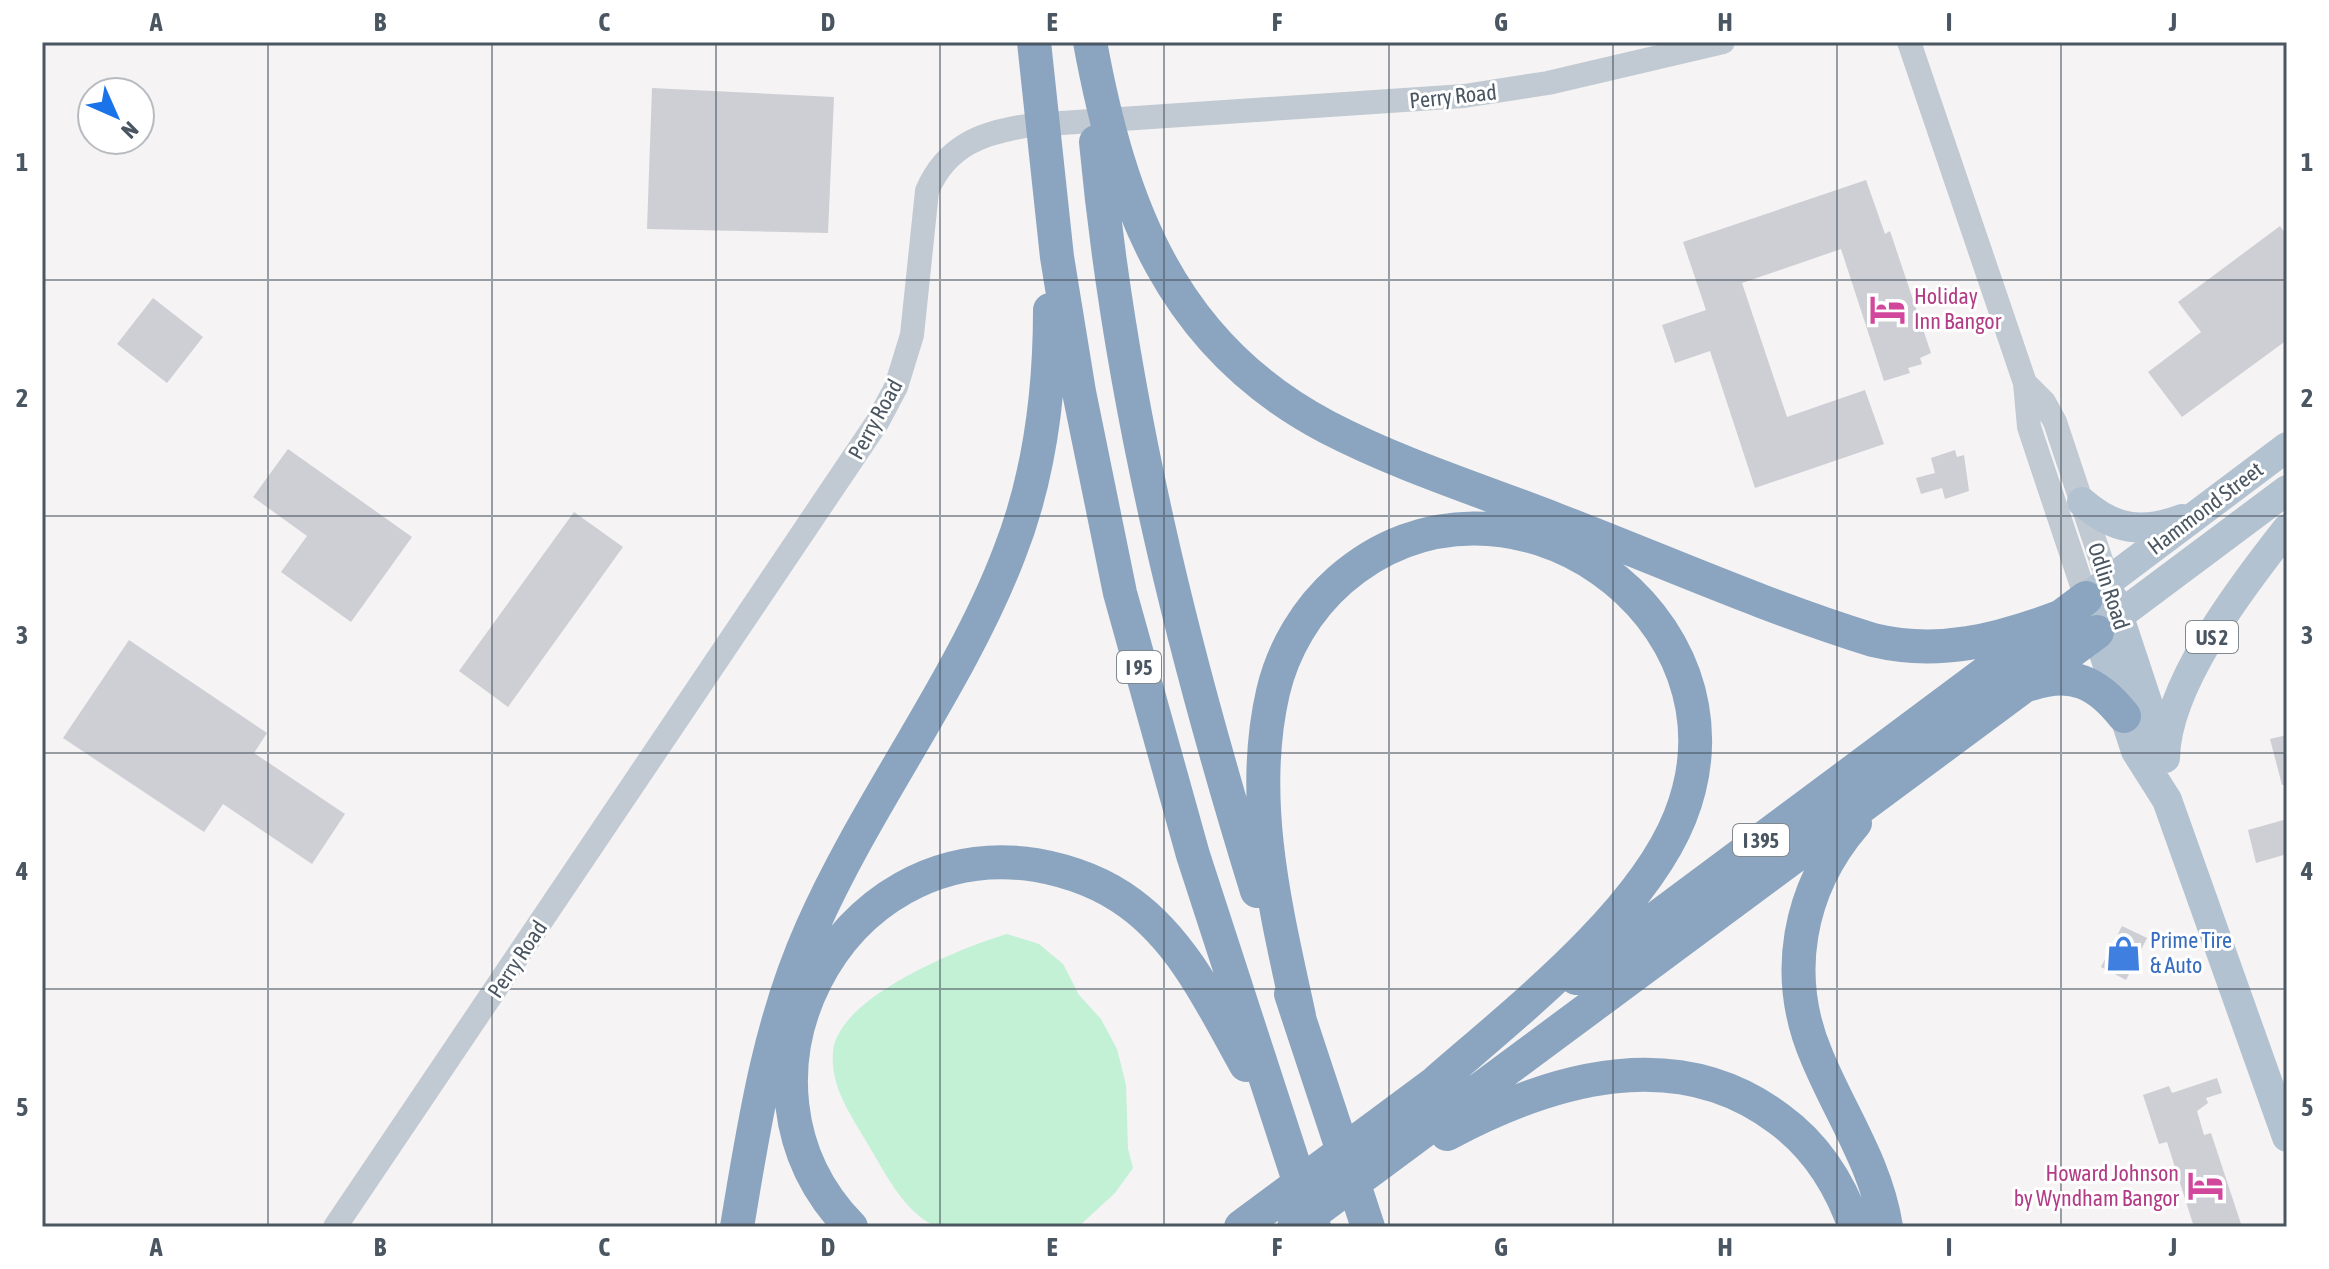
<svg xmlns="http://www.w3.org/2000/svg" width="2329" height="1269" viewBox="0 0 2329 1269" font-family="'Asap Condensed',sans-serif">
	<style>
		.green { fill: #c3f1d5 }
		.building { fill: #cdcfd5 }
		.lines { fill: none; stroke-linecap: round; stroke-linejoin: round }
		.tertiary { stroke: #c1cad2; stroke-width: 24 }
		.primary { stroke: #b3c2d1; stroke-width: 30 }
		.motorway { stroke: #8ba5c1; stroke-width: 34 }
		.grid { fill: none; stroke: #4a5661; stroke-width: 2; stroke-opacity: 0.55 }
		.labels { text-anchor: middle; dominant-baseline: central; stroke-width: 6; stroke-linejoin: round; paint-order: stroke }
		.shield { fill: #fff; stroke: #808990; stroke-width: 2 }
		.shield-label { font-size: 20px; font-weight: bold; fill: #4a5661 }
		.street-label { font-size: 22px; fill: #4a5661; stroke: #fff }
		.hotel-label { font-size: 22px; fill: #b23c85; stroke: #fff; text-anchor: start }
		.shop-label { font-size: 22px; fill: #366cbe; stroke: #fff; text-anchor: start }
		.neatline { fill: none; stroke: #4a5661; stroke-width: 3 }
		.grid-label { font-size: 26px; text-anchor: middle; font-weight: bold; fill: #4a5661 }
	</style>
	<rect width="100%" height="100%" fill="#f5f3f3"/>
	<path class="green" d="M1007,934l32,10 24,20 16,31 22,24 16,30 9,36 2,64 5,19 -18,25 -37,34c-24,0 -131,5 -145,-2 -29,-14 -48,-52 -64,-79 -17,-30 -39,-58 -36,-94 4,-55 130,-105 174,-118z"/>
	<path class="building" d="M652,88l182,9 -6,136 -181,-4z
		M1866,180l19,54 5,-3 41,122 -11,5 2,6 -14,4 2,5 -26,8 -43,-132 -99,34 45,134 78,-27 19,54 -129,44 -45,-137 -35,12 -13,-38 44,-15 -23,-68z
		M2280,226l7,10v104l-105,77 -34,-45 53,-40 -23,-30z
		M153,298l50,39 -36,46 -50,-39z
		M288,449l124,88 -61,85 -70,-50 26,-36 -54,-39z
		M1955,450l2,7 7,-2 5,36 -24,8 -3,-11 -21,6 -5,-16 19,-5 -4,-15z
		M574,512l49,35 -115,160 -49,-36z
		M129,640l138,93 -13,20 91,61 -33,50 -89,-60 -19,28 -141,-94z
		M2287,735v49l-5,1 -12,-46z
		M2287,819v35l-31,9 -8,-33z
		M2122,926l25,12 -21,42 -25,-13z
		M2217,1078l5,15 -16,5 2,5 -11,8 7,24 7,-2 31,94h-48l-27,-85 -8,2 -16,-49 26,-9 3,7z"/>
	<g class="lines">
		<path class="tertiary" d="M1909,42l116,341 4,44 57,171
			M2025,383l19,19 11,20 53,159
			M335,1227l543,-806 18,-34 16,-52 15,-144c20,-47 57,-59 105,-66l432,-29 84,-13 175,-41"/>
		<path class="primary" d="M2287,447l-201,151 50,153 31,49 120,337
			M2082,502c32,28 60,32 100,17
			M2113,599l49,148
			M2097,632l190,-142
			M2165,758c1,-73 77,-172 122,-229"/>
		<path class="motorway" d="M1034,42l23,215 22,135 41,201 73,262 121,372
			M1090,42c30,163 81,303 237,385 73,38 153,63 230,93 104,40 209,87 316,120 66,16 125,0 187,-23
			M1096,142c24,257 85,503 161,749
			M2031,684c41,-14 67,-1 93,32
			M1855,823c-57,66 -73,153 -38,234 24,58 59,107 69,170
			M1576,978l510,-380
			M1291,994l77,233
			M1299,1016c-23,-106 -51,-216 -26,-324 10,-43 34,-83 67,-112 164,-143 420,36 340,237 -39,98 -165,196 -244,265
			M1447,1134c103,-55 229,-93 332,-15 37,27 61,65 76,108
			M737,1227c17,-102 32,-203 75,-299 56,-127 148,-246 197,-374 31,-78 41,-161 41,-244
			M851,1227c-141,-144 -15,-393 185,-362 34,6 67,18 95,39 54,40 83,104 115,161
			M1241,1227l213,-158
			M1294,1227l803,-595"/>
	</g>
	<path class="grid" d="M268,42v1185M492,42v1185M716,42v1185M940,42v1185M1164,42v1185M1389,42v1185M1613,42v1185M1837,42v1185M2061,42v1185M42,280h2245M42,516h2245M42,753h2245M42,989h2245"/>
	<defs>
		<symbol id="hotel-bare" viewBox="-9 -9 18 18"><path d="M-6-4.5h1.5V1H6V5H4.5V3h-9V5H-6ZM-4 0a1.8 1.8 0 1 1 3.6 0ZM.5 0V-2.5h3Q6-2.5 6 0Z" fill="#d1479c" stroke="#fff" stroke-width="2.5" paint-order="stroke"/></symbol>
		<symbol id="shop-bare" viewBox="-9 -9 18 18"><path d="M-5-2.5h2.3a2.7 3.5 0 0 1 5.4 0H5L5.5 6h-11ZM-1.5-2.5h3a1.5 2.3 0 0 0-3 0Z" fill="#3f7fe0" stroke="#fff" stroke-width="2.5" paint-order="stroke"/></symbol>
	</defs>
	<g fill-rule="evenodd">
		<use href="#hotel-bare" x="1862" y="284" width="51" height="51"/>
		<use href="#shop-bare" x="2098" y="928" width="51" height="51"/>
		<use href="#hotel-bare" x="2180" y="1160" width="51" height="51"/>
	</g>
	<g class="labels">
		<g class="shield">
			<rect x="2186" y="621" width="52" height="32" rx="6"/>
			<rect x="1117" y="651" width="44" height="32" rx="6"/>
			<rect x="1733" y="824" width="56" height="32" rx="6"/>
		</g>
		<g class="shield-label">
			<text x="2212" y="637">US 2</text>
			<text x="1139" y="667">I 95</text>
			<text x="1761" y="840">I 395</text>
		</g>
		<g class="street-label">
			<text transform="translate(1453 96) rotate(-6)">Perry Road</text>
			<text transform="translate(875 419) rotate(-61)">Perry Road</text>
			<text transform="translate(2205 508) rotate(-37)">Hammond Street</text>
			<text transform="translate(2109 586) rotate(72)">Odlin Road</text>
			<text transform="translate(517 959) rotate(-56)">Perry Road</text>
		</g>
		<g class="hotel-label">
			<text x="1914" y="296">Holiday<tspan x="1914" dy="25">Inn Bangor</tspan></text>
			<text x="2179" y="1173" text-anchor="end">Howard Johnson<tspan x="2179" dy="25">by Wyndham Bangor</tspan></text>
		</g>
		<g class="shop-label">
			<text x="2150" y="940">Prime Tire<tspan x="2150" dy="25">&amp; Auto</tspan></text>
		</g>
	</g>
	<rect width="2329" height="1269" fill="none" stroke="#ffffff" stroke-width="88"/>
	<g transform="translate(116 116) rotate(135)"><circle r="38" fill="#ffffff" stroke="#b7bbc0" stroke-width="2"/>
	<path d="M0-6L14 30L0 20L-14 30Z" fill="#1a73e8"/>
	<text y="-12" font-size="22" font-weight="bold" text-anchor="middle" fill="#4a5661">N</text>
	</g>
	<rect x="44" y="44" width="2241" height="1181" class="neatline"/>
	<g class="grid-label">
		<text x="156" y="31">A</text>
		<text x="380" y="31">B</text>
		<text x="604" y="31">C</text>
		<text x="828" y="31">D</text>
		<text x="1052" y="31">E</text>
		<text x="1277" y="31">F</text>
		<text x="1501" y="31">G</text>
		<text x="1725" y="31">H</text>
		<text x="1949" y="31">I</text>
		<text x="2173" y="31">J</text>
		<text x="22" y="171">1</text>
		<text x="2307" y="171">1</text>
		<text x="22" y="407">2</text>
		<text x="2307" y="407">2</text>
		<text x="22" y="644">3</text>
		<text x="2307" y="644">3</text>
		<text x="22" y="880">4</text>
		<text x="2307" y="880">4</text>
		<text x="22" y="1116">5</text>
		<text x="2307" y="1116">5</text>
		<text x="156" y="1256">A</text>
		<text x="380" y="1256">B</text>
		<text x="604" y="1256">C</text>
		<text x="828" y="1256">D</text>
		<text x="1052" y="1256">E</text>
		<text x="1277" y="1256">F</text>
		<text x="1501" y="1256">G</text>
		<text x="1725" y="1256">H</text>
		<text x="1949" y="1256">I</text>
		<text x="2173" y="1256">J</text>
	</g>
</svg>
